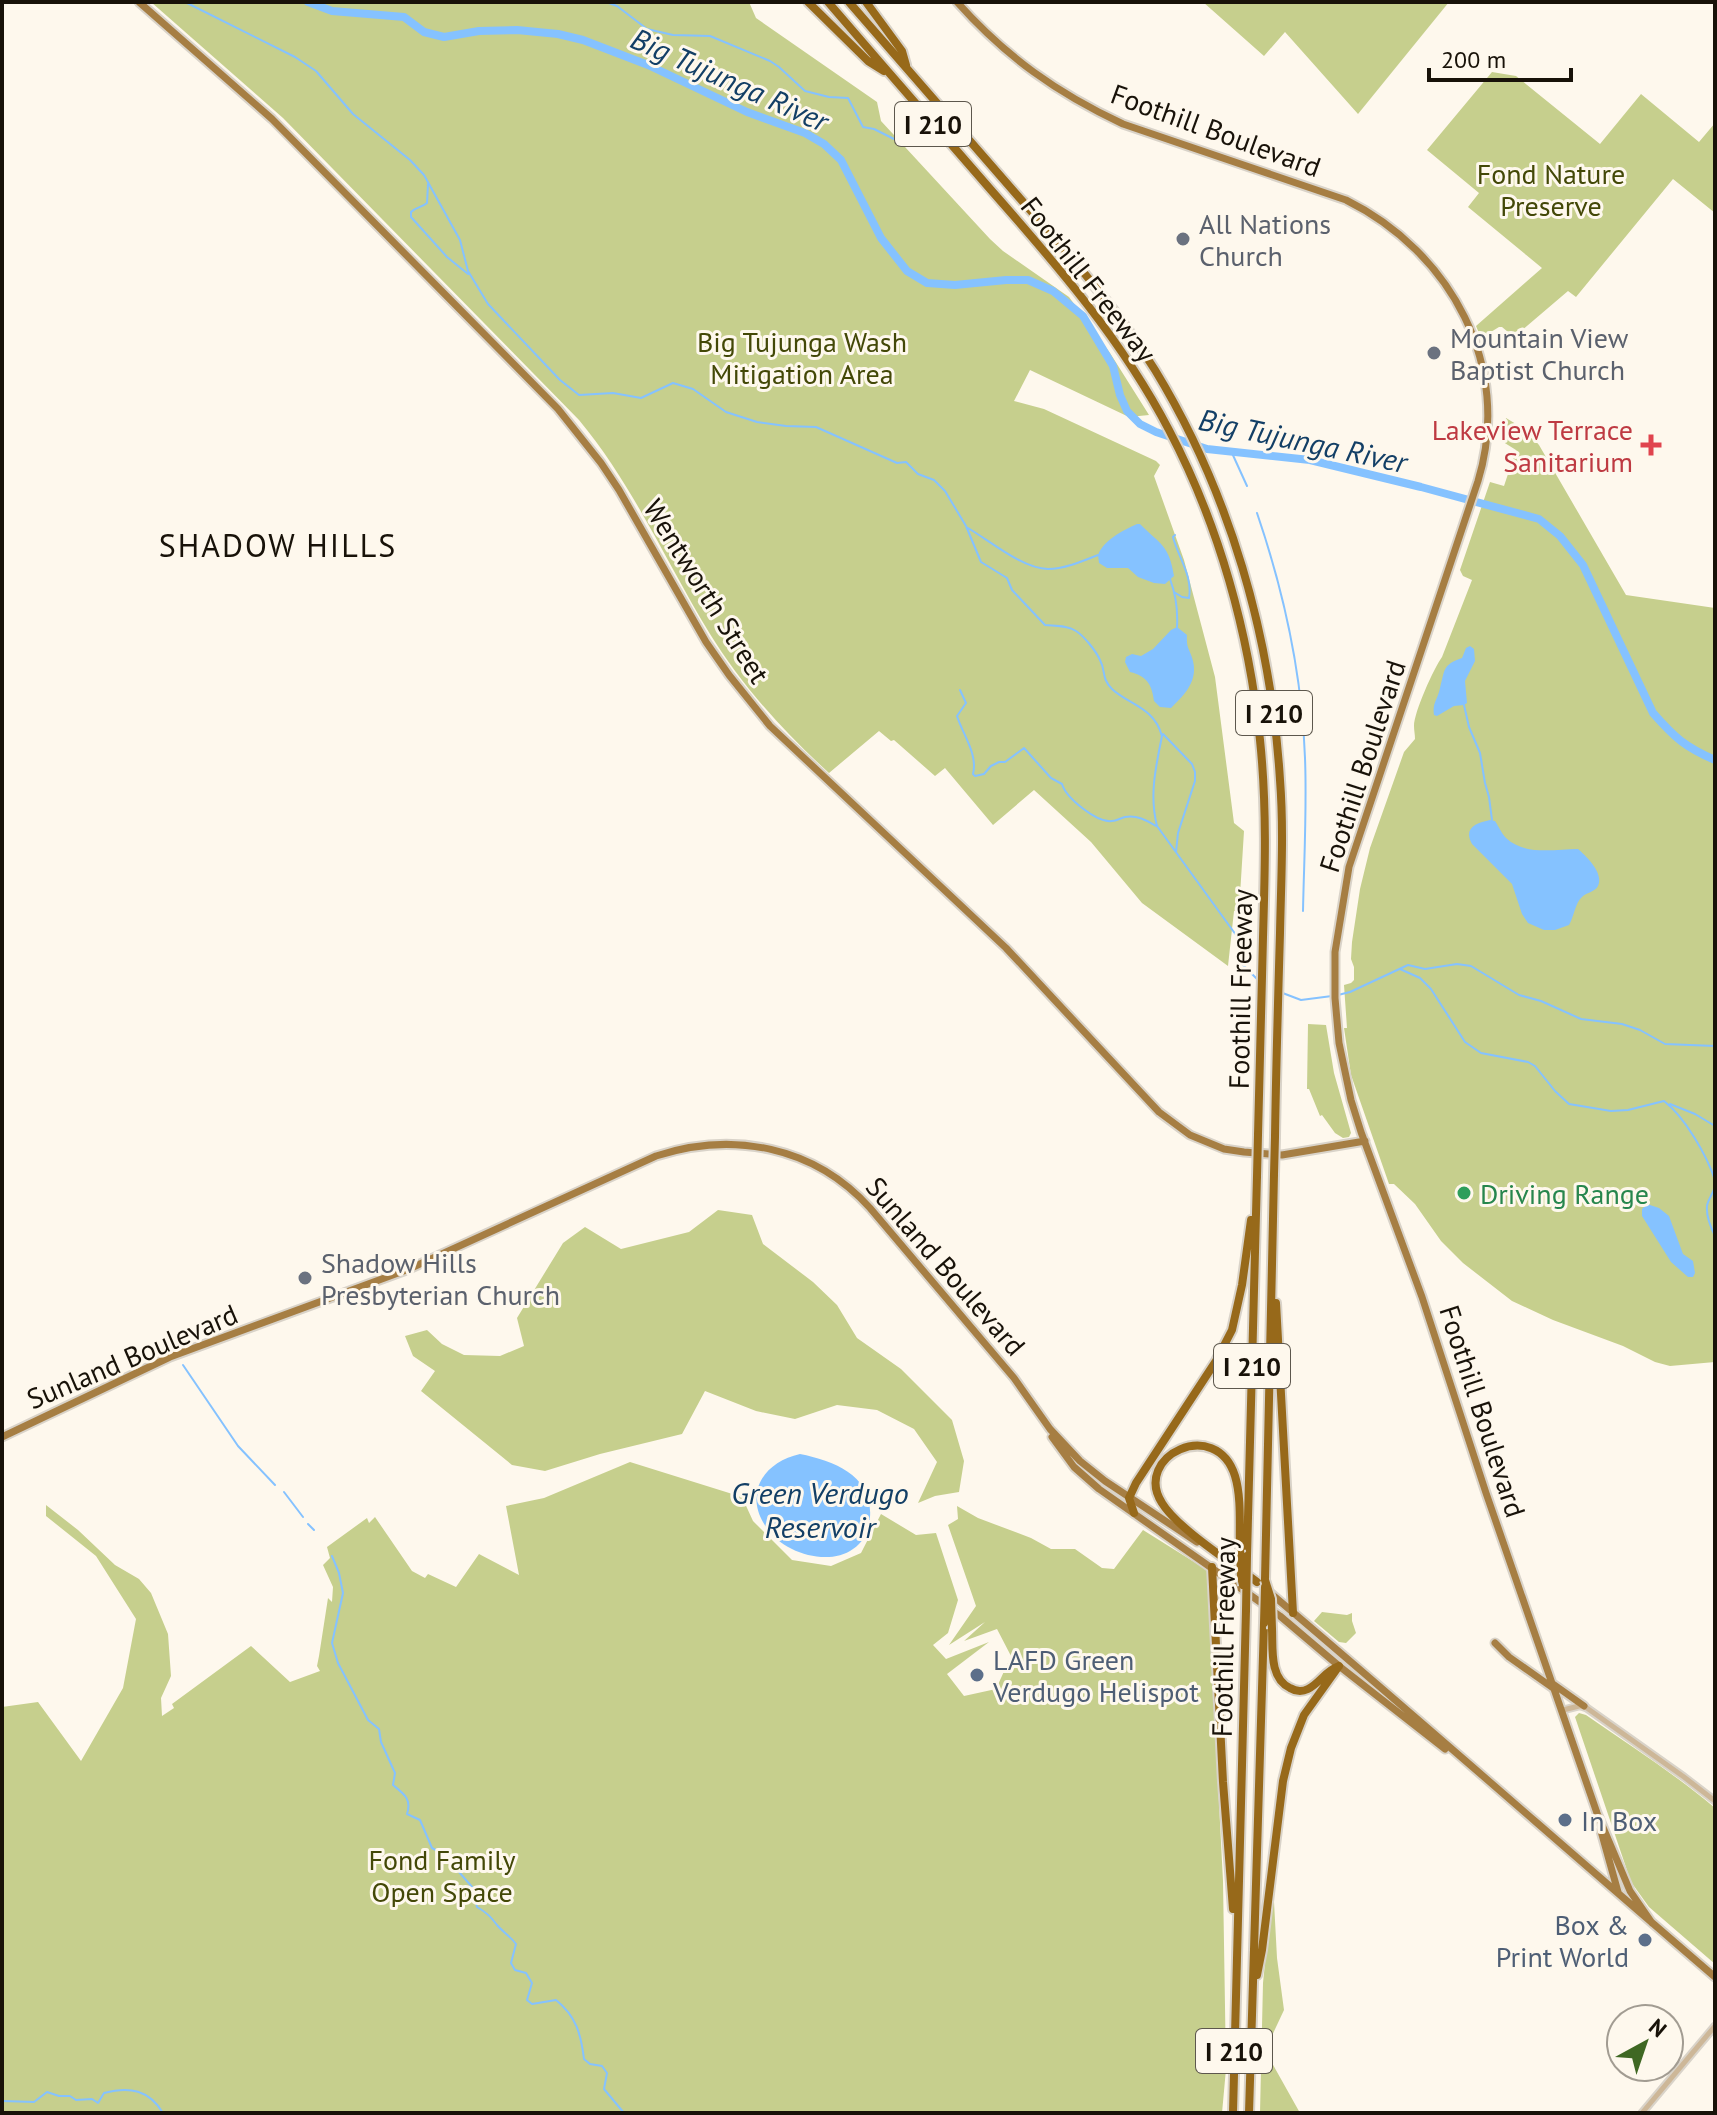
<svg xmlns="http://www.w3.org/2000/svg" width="1717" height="2115" viewBox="0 0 1717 2115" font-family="'PT Sans',sans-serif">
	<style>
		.green { fill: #c6cf8d }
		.water { fill: #85c2ff }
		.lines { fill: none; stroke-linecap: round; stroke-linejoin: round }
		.stream { stroke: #85c2ff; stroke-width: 2 }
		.river { stroke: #85c2ff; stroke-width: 8 }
		.minor-casing { stroke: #d9d3c9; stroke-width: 9 }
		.major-casing { stroke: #d9d3c9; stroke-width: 11 }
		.highway-casing { stroke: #d9d3c9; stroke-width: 12 }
		.minor { stroke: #cdb798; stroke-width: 5 }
		.major { stroke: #a67e43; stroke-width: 7 }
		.highway { stroke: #97691a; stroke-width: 8 }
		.highway-bridge-casing { stroke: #d9d3c9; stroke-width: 12; stroke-linecap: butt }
		.highway-bridge { stroke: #97691a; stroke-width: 8 }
		.worship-dot { fill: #6b7280; stroke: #fef8ed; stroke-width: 3 }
		.health-dot { fill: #e0444e; stroke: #fef8ed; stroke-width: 3 }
		.leisure-dot { fill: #2e9e5b; stroke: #fef8ed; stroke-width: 3 }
		.service-dot { fill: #5c6f8a; stroke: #fef8ed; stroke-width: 3 }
		.labels { text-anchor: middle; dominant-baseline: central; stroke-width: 6; stroke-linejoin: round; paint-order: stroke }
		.shield { fill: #fef8ed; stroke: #5d574d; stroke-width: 2 }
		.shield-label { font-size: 26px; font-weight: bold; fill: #181209 }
		.street-label { font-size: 28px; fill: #181209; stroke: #fef8ed }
		.park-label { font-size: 28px; fill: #434807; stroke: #fef8ed }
		.worship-label { font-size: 28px; fill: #5b616d; stroke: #fef8ed; text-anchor: start }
		.health-label { font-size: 28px; fill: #be3a42; stroke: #fef8ed; text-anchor: end }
		.leisure-label { font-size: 28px; fill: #27864d; stroke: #fef8ed; text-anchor: start }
		.service-label { font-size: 28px; fill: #4e5e75; stroke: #fef8ed; text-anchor: start }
		.water-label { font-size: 30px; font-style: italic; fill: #133f66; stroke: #fef8ed }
		.quarter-label { font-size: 32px; letter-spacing: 2px; fill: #181209; stroke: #fef8ed }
	</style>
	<rect width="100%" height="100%" fill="#fef8ed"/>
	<path class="green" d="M151,2h598l7,16 121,84 4,19 109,118 13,12 66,46 41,56 39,62 -20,2 -99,-47 -16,31 30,8 112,52 4,4 -6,11 30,84 31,117 19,146 10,8 -5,80h-5l-6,55 -86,-63 -51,-61 -57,-52 -41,35 -48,-57 -10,8 -41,-36 -3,1 -12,-10 -50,42c-45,-41 -87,-87 -119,-139 -44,-72 -77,-149 -131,-214l-296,-302z
		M1203,2h246l-91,112 -73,-82 -21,24z
		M1492,72l24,4 84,68 41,-50 58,48 16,-19v90l-42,-34 -97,118 -8,-6 -54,46 -12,-10h-3l-18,11 -5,-12 66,-58 -74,-61 11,-14 -52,-43z
		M1506,418l20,12 13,15 87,150 89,13v754l-45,4 -15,-4 -32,-16 -70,-26 -41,-19 -49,-38 -22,-22 -26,-37 -21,-20h-5l-38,-109 -7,-47h3l-3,-43 7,-2 3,-3v-13l-3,-8 1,-17 8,-53 10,-41 34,-96 11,-13c0,-4 -1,-9 -1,-13 0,-14 20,-58 28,-69l30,-77 -9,-4 -3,-6 30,-88 14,4 12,-36 -16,-10z
		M1308,1024l18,1 8,48 17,60 -2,4 -6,1 -8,-5 -13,-18 -2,1 -11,-27h-2z
		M718,1210l34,5 11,29 50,38 24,23 20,33 44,31 51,51 12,41 -5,31 -24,4 -17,7 19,-41 -23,-33 -37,-19 -40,-5 -42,14 -39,-8 -51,-20 -23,43 -82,20 -55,17 -33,-6 -91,-74 14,-20 -22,-15 -8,-20 22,-6 15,14 22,11 36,1 24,-10 -7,-28 46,-75 22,-16 36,22 68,-17z
		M630,1462l112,35 11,24 39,39 39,6 30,-13 20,-39 35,21 20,-2 22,67 -10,33 -15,12 13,14 43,-17 -42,32 17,22 32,-7 15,-33 -14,-27 -33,12 21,-19 -36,23 27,-39 -28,-81 10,-6 -1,-13 21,12 53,20 20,11h24l27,19 12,1 29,-39 64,40 16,311 3,188 -4,44h-1220v-406l36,-5 43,59 42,-73 13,-69 -40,-63 -50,-40v-11l32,25 37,35 24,14 12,14 17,41 3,42 -10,22 1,18 12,-8 -2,-4 79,-58 39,36 30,-11 -3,-5 2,-10 9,-58 4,4 1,-15 -10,-22 7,-7 -3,-11 40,-29 2,5 6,-6 37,54 13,7 3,-4 28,13 23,-33 40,21 -13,-69 38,-8z
		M1322,1612l25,3 5,-2v8l4,12 -10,10 -7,-1 -25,-21z
		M1579,1713l7,2c43,30 89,59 129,93v156l-66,-57 -18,-25 -56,-165z
		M1273,1883l4,75 7,52 -15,32 3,21 28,50h-40l3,-130z"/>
	<path class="water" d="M1137,524h3c21,21 29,21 34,52l-9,8 -11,-1 -16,-6 -10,-9h-21l-8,-5 -1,-8c5,-14 25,-25 39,-31z
		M1177,627l10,8c-1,14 3,14 6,26 5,21 -9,34 -22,47l-11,-1 -6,-6c-2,-16 -7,-25 -24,-29l-5,-10 1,-5 6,-3 9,2 12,-7 18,-19z
		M1470,646l4,3 1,12 -10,20 2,22 -3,2 -10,1 -17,10 -3,-1c-2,-12 4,-16 6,-27 5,-18 2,-23 22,-30l4,-10z
		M1490,820l5,1c4,6 7,13 11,17 19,18 49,11 72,11 9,8 26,24 20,37 -3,6 -11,6 -16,11 -7,6 -8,20 -13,28l-14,5h-11l-16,-7 -6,-9 -10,-30 -40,-40c-9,-16 4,-21 18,-24z
		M1647,1204l12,4 10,8 14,38 10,7 2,12 -2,4h-5l-17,-15 -29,-46v-7z
		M800,1454c35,7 73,22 70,63 -1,13 -6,25 -17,32 -25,18 -70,4 -87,-22 -23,-34 -2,-65 34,-73z"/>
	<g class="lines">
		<path class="stream" d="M185,2l110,55 21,14 37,43 57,46 14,15 36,65 8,31 20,33 72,76 19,15 34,-2 28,5 32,-15 20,6 33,23 31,10 29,4 30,1 81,36 9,-1 12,12 16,6 11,11 21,35 15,36 26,16 5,12 33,35c10,1 22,0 31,6 8,5 20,20 24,29 6,11 1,18 12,29 17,16 42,18 50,47 -6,30 -13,59 -5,90l87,120 -3,17 16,16
			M606,2l11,4 30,23 26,6 37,1 60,25 9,6 26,24 24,6 19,1 15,29 11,2 20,10 11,-5
			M428,184l-1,19c-6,5 -11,4 -16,9v5l36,40 21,17
			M1232,453l15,33
			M1257,513c27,79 45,161 48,245 2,51 -1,102 -2,153
			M968,528c22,13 55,41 80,41 16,0 35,-8 50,-14
			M1170,579c6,16 8,31 7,48
			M1174,592l8,5 7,1c4,-22 -11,-41 -16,-61l2,-2
			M960,690l6,13 -9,13c6,19 21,38 16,58l2,2 9,-2 7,-8 8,-4h6l19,-14 27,30 11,6c4,14 35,39 50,37 5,0 8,-3 13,-4 12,-2 21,3 31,9
			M1464,705l5,22 11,26 5,30 4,14 3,23
			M1163,734l29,30 3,8v9l-17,52 -2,19
			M1400,969l20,9 11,11 34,53 16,11 47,9 7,4 20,25 14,13 42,7 17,-1 36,-9c21,16 43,55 51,79
			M1280,992l21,8 31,-4
			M1338,995l12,-3 58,-27 17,4 32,-5 14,2 48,29 22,6 40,18 41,5 18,6 25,14 50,2
			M1670,1104l25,10 20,12
			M1715,1185c-1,8 -7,14 -8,21 -1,10 4,22 8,30
			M183,1365l55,81 37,39
			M284,1492l19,25
			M308,1524l6,6
			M332,1556l7,17 4,20 -11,50 6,20 30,57 11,9 2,13 14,31 -2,12c11,9 19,14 14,29l13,6 12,28 17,9 10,15 14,16 4,19c10,6 13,9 20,18 6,7 13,11 19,19l-5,19 4,7 11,3 6,10 -5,17 5,4 24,-4c20,16 25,34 28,59l6,5 12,2 5,7 -3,16 20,24
			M2,2101l32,1 13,-10 12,4h11l6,4 16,-1 6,4 6,-10c26,-7 45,-3 59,20"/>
		<path class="river" d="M308,2l24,9 72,6 20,15 20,5 35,-6 38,-1 41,4 25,6 65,25 99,47 58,21 19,11 17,16 40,78 26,33 20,12 28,2 51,-5h22l25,11 30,25 30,50 7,29 7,16 13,13 16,8 51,17 103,11 111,27 118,32 21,17 23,29 70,148c22,25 32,34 62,47"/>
		<defs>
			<path id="minor" d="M1563,1710l16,-4h5l100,71 31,24
				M1642,2113l73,-87"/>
			<path id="major" d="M139,2l133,117 286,290 43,54 18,27 87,152 23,33 41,51 236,222 153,164 31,23 34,14 20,3 38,3 83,-14
				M957,2c49,55 100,91 166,122l223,76c105,52 167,166 132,281l-129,386 -14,85v46l4,45 12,57 10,32 61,165 64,196 111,320 33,78 22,32
				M2,1437l168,-80 239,-88 247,-113c77,-25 158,-10 214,52l144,170 36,51 30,32 25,20 92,61
				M1052,1437l22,30 25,22 181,127 59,50 106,83
				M1269,1592c150,127 297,257 446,385
				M1495,1643l14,14 44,31
				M1553,1684l31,22
				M1601,1831l17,61"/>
			<path id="highway" d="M808,2l60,59 16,10
				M828,2c54,63 108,125 163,188 66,75 131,150 178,240 50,95 80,203 91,310 7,66 5,131 3,197 -2,66 -3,132 -5,198
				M849,2c56,64 112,128 168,193 49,56 98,111 138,175 75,123 116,266 125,410 4,51 1,102 0,153 -2,68 -4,136 -5,204
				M866,2l36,49 4,14
				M1276,1303l17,310
				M1134,1513l-5,-15 7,-15 80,-122 16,-31 10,-45 9,-65
				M1240,1550c-1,-23 2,-51 -5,-74 -19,-60 -103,-20 -73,27 15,25 70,60 95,79
				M1247,1556l10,-380
				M1212,1567l11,215 10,127
				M1265,1580l9,-406
				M1272,1629c1,19 -3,49 18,59 5,3 12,4 18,1 12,-6 17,-18 31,-23
				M1257,1975l5,-25 21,-169 8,-33 13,-33 35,-49
				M1233,2113l13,-503
				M1249,2113l15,-490"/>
		</defs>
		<use href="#minor" class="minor-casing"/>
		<use href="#major" class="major-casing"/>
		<use href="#highway" class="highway-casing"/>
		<use href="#minor" class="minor"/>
		<use href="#major" class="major"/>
		<use href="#highway" class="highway"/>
		<defs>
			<path id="highway-bridge" d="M1274,1174l1,-37
				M1257,1176l1,-41
				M1240,1550l1,27 2,8
				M1265,1580l6,19 1,30
				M1246,1610l1,-54
				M1264,1623l1,-36"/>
		</defs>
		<use href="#highway-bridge" class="highway-bridge-casing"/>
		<use href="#highway-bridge" class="highway-bridge"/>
	</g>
	<g class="worship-dot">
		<circle cx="1183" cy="239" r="8"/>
		<circle cx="1434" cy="353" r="8"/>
		<circle cx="305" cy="1278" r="8"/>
	</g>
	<path class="health-dot" d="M1647 433h8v8h8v8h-8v8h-8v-8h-8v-8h8z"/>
	<circle class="leisure-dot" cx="1464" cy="1193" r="8"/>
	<g class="service-dot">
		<circle cx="977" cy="1675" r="8"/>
		<circle cx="1565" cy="1820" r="8"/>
		<circle cx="1645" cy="1940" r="8"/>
	</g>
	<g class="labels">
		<g class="shield">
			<rect x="895" y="102" width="76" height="44" rx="6"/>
			<rect x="1236" y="691" width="76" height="44" rx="6"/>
			<rect x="1214" y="1344" width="76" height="44" rx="6"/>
			<rect x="1196" y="2029" width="76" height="44" rx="6"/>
		</g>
		<g class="shield-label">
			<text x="933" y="124">I 210</text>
			<text x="1274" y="713">I 210</text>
			<text x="1252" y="1366">I 210</text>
			<text x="1234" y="2051">I 210</text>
		</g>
		<g class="street-label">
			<text transform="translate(1216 130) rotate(20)">Foothill Boulevard</text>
			<text transform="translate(1089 279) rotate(52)">Foothill Freeway</text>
			<text transform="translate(707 591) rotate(58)">Wentworth Street</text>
			<text transform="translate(1362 766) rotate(-72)">Foothill Boulevard</text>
			<text transform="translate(1240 989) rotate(-89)">Foothill Freeway</text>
			<text transform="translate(946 1266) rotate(49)">Sunland Boulevard</text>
			<text transform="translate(132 1356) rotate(-23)">Sunland Boulevard</text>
			<text transform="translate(1483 1411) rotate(72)">Foothill Boulevard</text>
			<text transform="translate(1223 1637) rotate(-89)">Foothill Freeway</text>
		</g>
		<g class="park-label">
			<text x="1551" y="173">Fond Nature<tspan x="1551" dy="32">Preserve</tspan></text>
			<text x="802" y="341">Big Tujunga Wash<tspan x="802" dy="32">Mitigation Area</tspan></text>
			<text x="442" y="1859">Fond Family<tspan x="442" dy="32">Open Space</tspan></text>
		</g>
		<g class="worship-label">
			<text x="1199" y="223">All Nations<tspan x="1199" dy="32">Church</tspan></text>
			<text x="1450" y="337">Mountain View<tspan x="1450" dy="32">Baptist Church</tspan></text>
			<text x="321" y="1262">Shadow Hills<tspan x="321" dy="32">Presbyterian Church</tspan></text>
		</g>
		<g class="health-label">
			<text x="1633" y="429">Lakeview Terrace<tspan x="1633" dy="32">Sanitarium</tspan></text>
		</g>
		<g class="leisure-label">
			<text x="1480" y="1193">Driving Range</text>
		</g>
		<g class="service-label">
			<text x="993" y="1659">LAFD Green<tspan x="993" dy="32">Verdugo Helispot</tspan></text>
			<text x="1581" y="1820">In Box</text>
			<text x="1629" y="1924" text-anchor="end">Box &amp;<tspan x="1629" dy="32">Print World</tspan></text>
		</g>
		<g class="water-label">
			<text transform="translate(730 79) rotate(24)">Big Tujunga River</text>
			<text transform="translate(1303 440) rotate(12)">Big Tujunga River</text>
			<text x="820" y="1492">Green Verdugo<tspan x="820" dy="34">Reservoir</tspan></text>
		</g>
		<g class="quarter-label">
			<text x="278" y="545">SHADOW HILLS</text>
		</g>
	</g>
	<rect width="1717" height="2115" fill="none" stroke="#181209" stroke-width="8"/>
	<g transform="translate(1645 2043) rotate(40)"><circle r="38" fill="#fef8ed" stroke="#a29c92" stroke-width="2"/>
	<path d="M0-6L14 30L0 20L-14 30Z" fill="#3f6823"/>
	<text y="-12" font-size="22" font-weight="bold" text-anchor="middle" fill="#181209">N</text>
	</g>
	<path d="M1429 68v12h142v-12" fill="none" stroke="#181209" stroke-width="4"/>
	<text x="1441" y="68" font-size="24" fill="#181209" stroke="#fef8ed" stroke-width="6" paint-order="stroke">200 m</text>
</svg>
